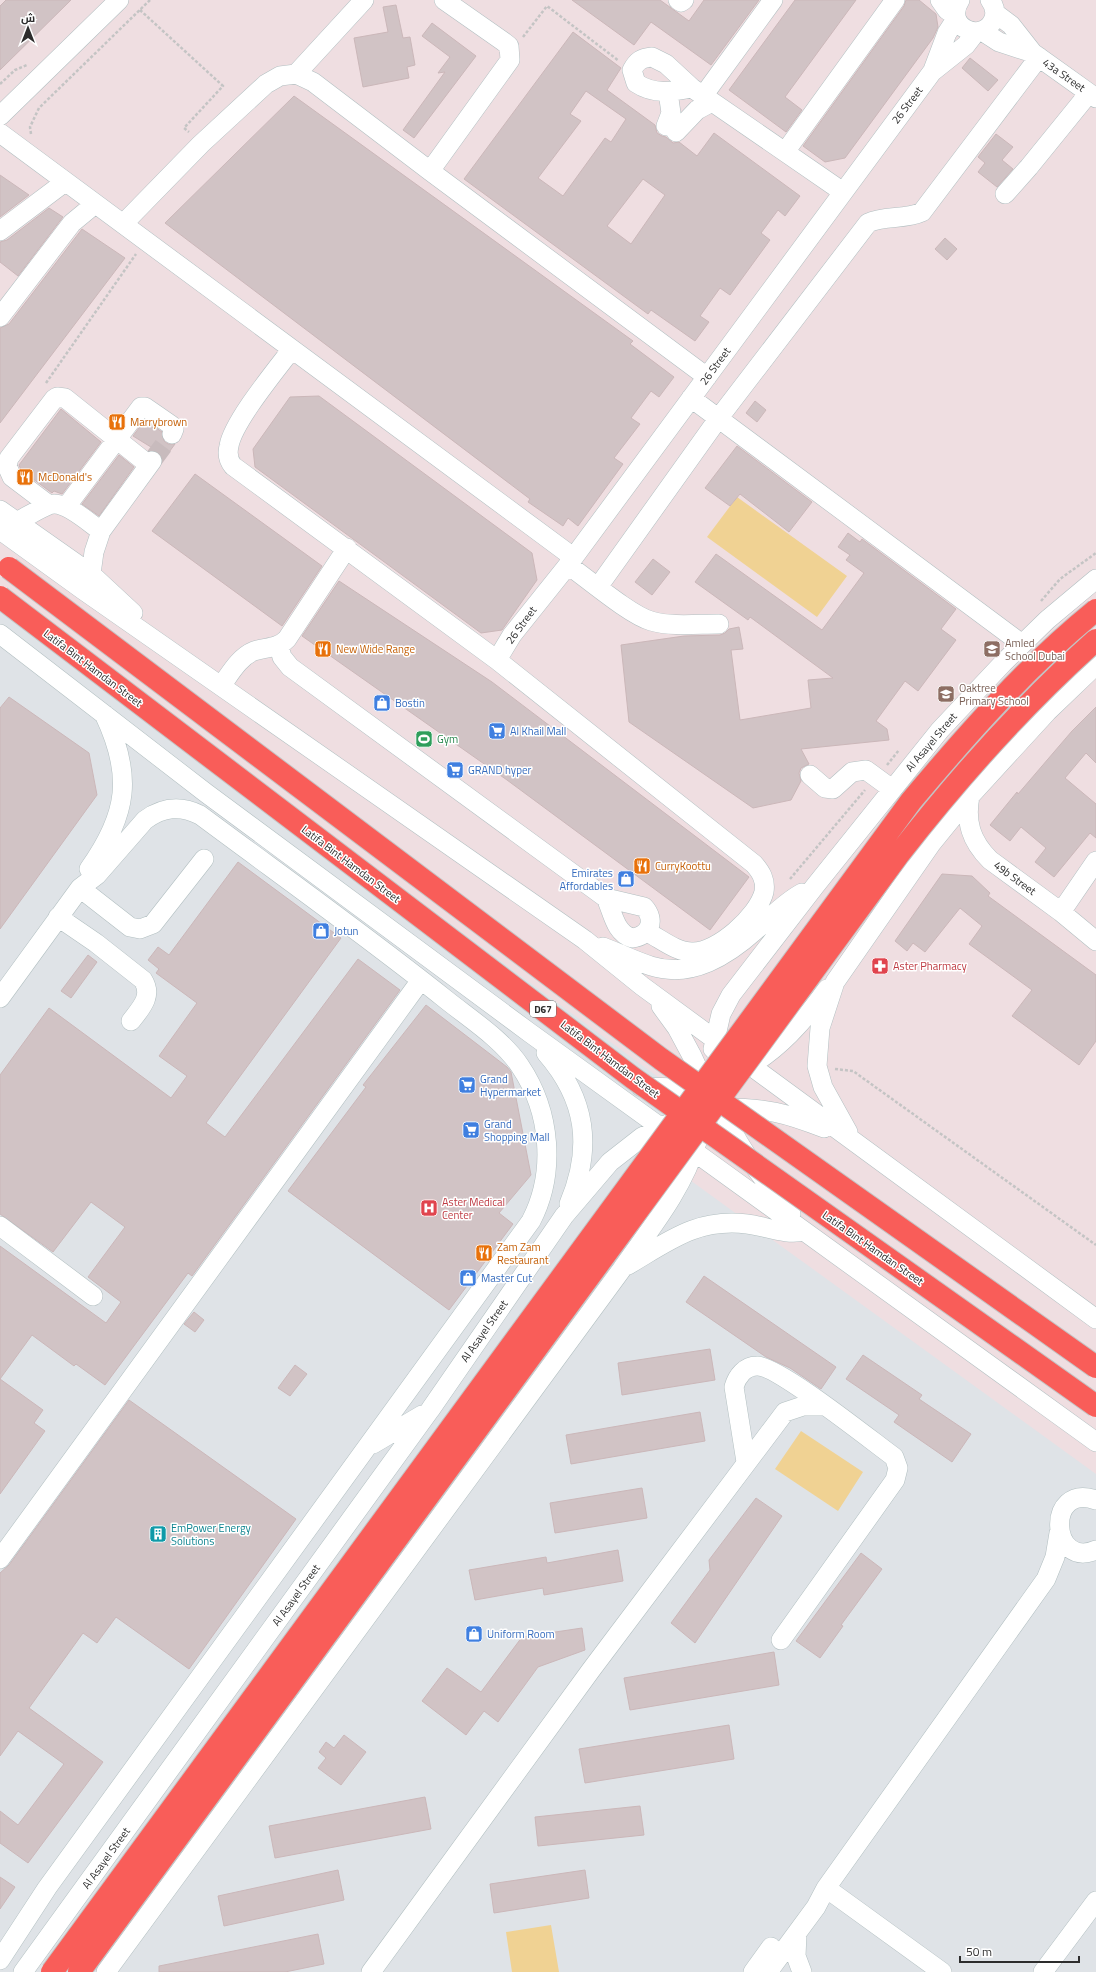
<svg xmlns="http://www.w3.org/2000/svg" width="1096" height="1972" viewBox="0 0 1096 1972" font-family="'Titillium Web',Cairo,sans-serif">
	<style>
		.industrial { fill: #dfe3e7 }
		.pitch { fill: #f0d293 }
		.building { fill: #d1c3c5; stroke: #cbb7b9; fill-rule: evenodd }
		.lines { fill: none; stroke-linecap: round; stroke-linejoin: round }
		.minor-tunnel { stroke: #c8bbbd; stroke-width: 19; stroke-dasharray: 19 10; stroke-linecap: butt }
		.minor-casing { stroke: #b2bfc1; stroke-width: 20 }
		.path { stroke: #c4c4c4; stroke-width: 2.5; stroke-dasharray: 3 2; stroke-linecap: butt }
		.minor { stroke: #fff; stroke-width: 19 }
		.major-bridge-casing { stroke: #c4c4c4; stroke-width: 24; stroke-linecap: butt }
		.major-bridge { stroke: #f95d59; stroke-width: 22 }
		.labels { text-anchor: middle; dominant-baseline: central; stroke-width: 3; stroke-linejoin: round; paint-order: stroke }
		.shield { fill: #fff; stroke: #6c6c6c; stroke-width: 1 }
		.shield-label { font-size: 10px; font-weight: bold; fill: #2d2d2d }
		.street-label { font-size: 11px; fill: #2d2d2d; stroke: #fff }
		.food-label { font-size: 11px; fill: #c56008; stroke: #fff; text-anchor: start }
		.education-label { font-size: 11px; fill: #785e54; stroke: #fff; text-anchor: start }
		.shop-label { font-size: 11px; fill: #366cbe; stroke: #fff; text-anchor: start }
		.leisure-label { font-size: 11px; fill: #27864d; stroke: #fff; text-anchor: start }
		.health-label { font-size: 11px; fill: #be3a42; stroke: #fff; text-anchor: start }
		.culture-label { font-size: 11px; fill: #0d838f; stroke: #fff; text-anchor: start }
	</style>
	<rect width="100%" height="100%" fill="#efdee1"/>
	<path class="industrial" d="M0,592l692,510 -38,52 442,320v498h-1096z"/>
	<path class="pitch" d="M737,497l110,79 -30,41 -110,-80z
		M801,1431l62,41 -25,39 -63,-42z
		M551,1925l8,47h-47l-6,-40z"/>
	<path class="building" d="M6,0h65l-71,70v-64z
		M572,0h88l29,21 15,-21h55l-48,65 -60,-43 -17,23z
		M795,0h61l-71,97 17,13 -16,22 -57,-42z
		M906,0h13l17,14 2,13 -5,11 -88,120 -20,4 -22,-16 101,-140z
		M396,5l7,33 7,-1 5,28 -8,2 2,11 -46,9 -9,-49 34,-6 -5,-25z
		M432,23l44,33 -62,82 -11,-8 42,-58 -7,1 12,-16 -28,-21z
		M573,32l48,36 -14,22 48,35 2,8 5,3 4,1 7,6 6,-1 18,14 17,-23 86,63 -15,20 -7,-6 -17,23 9,7 -40,55 -10,-7 -20,28 9,6 -14,19 -44,-31 -3,4 -184,-135zM586,91l40,28 -15,23 -6,-4 -42,58 -25,-18 43,-57 -11,-7zM643,179l22,16 -34,49 -24,-18z
		M970,58l28,22 -10,11 -26,-23z
		M294,96l339,245 -3,3 44,33 -15,20 -8,-6 -20,27 9,6 -26,34 9,6 -45,62 -10,-8 -5,8 -35,-24 2,-3 -365,-276z
		M996,134l17,13 -11,13 11,9 -16,18 -19,-15 7,-9 -7,-6z
		M0,175l29,20 -29,22z
		M49,208l14,9 -45,59 -18,-14v-20l7,-2z
		M82,229l43,29 -125,165v-95l9,-4z
		M945,238l12,11 -10,11 -12,-11z
		M319,396l213,157 5,27 -35,50 -21,3 -226,-166 -2,-18 37,-52z
		M755,401l11,9 -9,12 -11,-9z
		M61,409l40,33 -39,52 -8,-3 -2,2 -31,-23 -2,-5z
		M145,420l17,12 2,9 4,3h7l-11,15 -5,-7 -26,-16z
		M737,446l75,56 -23,30 -49,-38 -10,12 -25,-18z
		M119,455l15,12 -35,49 -17,-12z
		M195,474l127,92 -40,60 -130,-95z
		M848,533l12,9 2,-3 94,70 -15,20 15,11 -38,51 -13,-10 -29,40 11,8 2,11 -88,9 8,15 -8,4 -2,5 2,8 -10,19 -38,8 -124,-86 -8,-77 63,-9 36,-1 5,-2 4,-4 10,-2 4,22 -12,1 9,70 71,-12 -3,-28 25,-2 -83,-61 -2,3 -53,-38 21,-28 106,76 42,-57 -18,-13 4,-5 -12,-8z
		M653,559l17,13 -18,23 -17,-13z
		M339,581l153,101 257,195 -39,53 -203,-150 -205,-144z
		M9,697l80,56 8,42 -97,134v-221z
		M1096,707v56l-10,-10 -21,25 31,26v34l-6,-5 -36,44 -19,-15 11,-14 -25,-21 -11,14 -20,-16 27,-33 1,2 54,-63z
		M238,862l103,76 -135,185 19,14 133,-178 42,31 -208,286 -4,-3 -83,112 -29,-21 -2,2 -42,-31 -32,44v-133l106,77 15,-21 -33,-25 37,-50 -34,-25 -38,50 -53,-38v-139l49,-67 122,90 16,-22 -28,-20 38,-53 -41,-30 3,-4 -11,-9 10,-13 11,8z
		M942,874l30,2 18,17 -2,3 108,79v66l-17,24 -67,-49 20,-26 -63,-46 13,-18 -22,-18 -35,44 -12,-9 -6,8 -12,-10z
		M88,955l9,7 -26,36 -10,-7z
		M426,1005l81,62 4,5 20,103 -32,38 14,11 -64,86 -161,-119 78,-104 -3,-2z
		M704,1276l132,91 -15,22 -31,-21 -24,-11 -80,-55z
		M194,1312l10,8 -9,12 -11,-8z
		M710,1349l5,31 -93,15 -4,-32z
		M863,1355l59,40 -3,4 52,35 -19,28 -58,-40 5,-7 -53,-36z
		M295,1365l12,9 -17,22 -12,-8z
		M0,1379l43,31 -9,13 11,8 -45,63z
		M129,1400l167,119 -107,150 -73,-52 -19,26 -14,-10 -54,75 74,54 -75,101 -28,-20v-32l18,14 46,-61 -46,-33 -18,25v-183l9,-8z
		M700,1412l5,29 -134,23 -5,-29z
		M642,1488l5,30 -92,15 -5,-30z
		M756,1498l26,18 -87,127 -24,-20 39,-53 -1,-10z
		M618,1550l5,31 -79,14 -1,-7 -68,12 -6,-30 77,-13 1,6z
		M861,1553l21,16 -41,56 2,1 -23,32 -24,-17z
		M582,1628l3,22 -47,17 -40,55 -14,-11 -18,24 -44,-34 25,-33 34,24 41,-55z
		M774,1652l5,33 -149,25 -6,-32z
		M729,1725l5,34 -149,24 -6,-34z
		M344,1735l22,17 -25,33 -23,-17 8,-10 -7,-6 7,-10 8,6z
		M425,1797l6,32 -156,29 -6,-32z
		M640,1806l4,29 -106,11 -3,-29z
		M338,1870l6,30 -120,26 -6,-30z
		M585,1870l4,28 -95,15 -4,-29z
		M0,1877l15,10 -15,22z
		M318,1934l6,30 -39,8h-126v-6z"/>
	<g class="lines">
		<path class="minor-tunnel" d="M152,461l20,-27"/>
		<defs>
			<path id="minor" d="M678,0l3,2 3,-2
				M940,0l7,10 9,6
				M960,0c-18,28 25,45 34,18 2,-7 0,-13 -4,-18
				M995,13l16,12 22,28 63,45
				M982,31l17,11 34,11
				M652,57l14,7 26,24c-20,4 -38,7 -56,-5l-4,-13c5,-9 9,-12 20,-13z
				M933,70l14,-37 9,-14
				M296,74l68,-74
				M692,88l151,104
				M703,96l70,-96
				M0,116l119,-116
				M666,126l5,-13 -3,-21
				M676,132l21,-22 15,-8
				M0,133l573,424
				M785,152l110,-152
				M430,171l80,-111 -1,-14 -5,-4 -60,-42
				M1005,194l24,-27 60,-74
				M123,224l78,-80 65,-60 14,-8 16,-2 17,8 117,89 277,206
				M0,231l65,-49
				M0,317l72,-94 23,-19
				M292,349c-16,21 -59,73 -63,97 -2,8 -1,14 4,20l264,194 257,204c7,8 12,16 10,28 -6,24 -47,61 -72,60 -16,0 -31,-13 -45,-20
				M691,398l331,246
				M49,505l-37,-28 -5,-11 2,-8 45,-59 3,-2 8,1 84,67
				M66,507l75,-100h4l26,18 3,4 -2,5
				M0,510l91,64 42,39
				M18,521c10,-5 21,-12 31,-16 15,-6 40,18 52,26
				M0,530l83,60 502,350 57,46 454,333
				M568,565c20,14 62,50 83,56 21,6 46,3 68,3
				M91,574l3,-22 7,-21 51,-70
				M598,587l120,-168 150,-196c17,-8 37,-3 54,-11l117,-155
				M0,634l206,159 324,240 566,409
				M279,646l3,11 8,10 316,231
				M497,660l15,-25 56,-70 364,-493 34,-27 10,-13
				M221,686c9,-12 18,-29 33,-35 12,-4 23,-2 33,-12l60,-91
				M810,775l15,13 8,1 19,-17 14,-2 26,19
				M970,796c-5,26 1,45 20,64l71,52 35,29
				M89,869c39,-55 44,-94 15,-155
				M80,888l50,39 10,2 13,-5 51,-65
				M606,898l38,9c12,13 6,29 -12,31 -17,-5 -19,-25 -26,-40z
				M1061,912l35,-51
				M58,917l38,26 47,37c10,16 -2,28 -12,41
				M603,947c16,6 32,14 48,19 41,13 77,-11 105,-36 15,-13 29,-28 46,-37
				M0,998l80,-110 17,-13 48,-55c18,-13 35,-15 55,-5 82,61 165,120 244,183 26,21 58,41 76,68 31,46 36,107 11,155l-484,667 -47,72
				M661,1006l16,22 15,28 12,26 -1,14
				M713,1049l8,-35 10,-19 84,-109 125,-156 63,-67 44,-43 49,-41
				M546,1053c40,46 47,94 23,151
				M742,1070c36,-19 62,-49 85,-81
				M641,1087l40,1 26,-6
				M717,1098c18,47 43,77 74,116
				M724,1108c42,0 62,5 100,20
				M848,1132l-25,-45 -6,-21 3,-38 15,-46 96,-138 39,-48 77,-84 49,-47
				M0,1226l93,70
				M628,1265c41,-24 69,-47 119,-41 18,2 40,12 57,7
				M373,1444l49,-29
				M746,1462l-12,-75c3,-11 11,-21 23,-21 20,-1 115,75 137,91l4,11 -3,12 -114,160
				M1096,1500c-51,-18 -46,70 0,50
				M0,1559l421,-579
				M826,1888l116,84
				M797,1934l-1,22 6,16
				M23,1972l407,-562 134,-194 46,-54 32,-25 28,-14
				M106,1972l516,-703c28,-40 61,-80 75,-127
				M371,1972l220,-302 194,-258 18,-6h22
				M753,1972l18,-25
				M768,1972l48,-65 10,-19 220,-309 9,-22 4,-24
				M1043,1972l53,-71"/>
		</defs>
		<use href="#minor" class="minor-casing"/>
		<path class="path" d="M140,10l83,76 -39,42 5,4
			M523,37l24,-31 72,55
			M0,84l15,-14 12,-5
			M31,134l-1,-7 9,-19 111,-108
			M46,383l90,-129
			M1041,601l19,-22 36,-26
			M887,765l12,-15
			M790,879l75,-89
			M835,1069l18,2 243,174"/>
		<use href="#minor" class="minor"/>
		<defs>
			<path id="major-bridge" d="M9,568l652,491 435,308
				M0,597l633,481 463,328
				M52,1972l859,-1171c57,-68 116,-135 185,-191
				M79,1972l820,-1118c60,-77 124,-149 197,-214"/>
		</defs>
		<use href="#major-bridge" class="major-bridge-casing"/>
		<use href="#major-bridge" class="major-bridge"/>
	</g>
	<defs>
		<symbol id="restaurant-square" viewBox="-11 -11 22 22"><rect x="-9" y="-9" width="18" height="18" rx="4" fill="#e8710a" stroke="#fff"/><path d="M-5-6h1v4h1v-4h1v4h1v-4h1v5L-1.5 .5V6h-2V.5L-5-1ZM5-6V6H3V1.5H1.5Q1.5-4 5-6Z" fill="#fff"/></symbol>
		<symbol id="school-square" viewBox="-11 -11 22 22"><rect x="-9" y="-9" width="18" height="18" rx="4" fill="#8d6e63" stroke="#fff"/><path d="M0-5L7-2L0 1L-7-2ZM-4 1L0 2.5L4 1V4Q0 6-4 4Z" fill="#fff"/></symbol>
		<symbol id="shop-square" viewBox="-11 -11 22 22"><rect x="-9" y="-9" width="18" height="18" rx="4" fill="#3f7fe0" stroke="#fff"/><path d="M-5-2.5h2.3a2.7 3.5 0 0 1 5.4 0H5L5.5 6h-11ZM-1.5-2.5h3a1.5 2.3 0 0 0-3 0Z" fill="#fff"/></symbol>
		<symbol id="supermarket-square" viewBox="-11 -11 22 22"><rect x="-9" y="-9" width="18" height="18" rx="4" fill="#3f7fe0" stroke="#fff"/><path d="M-6-5.5h2.5l.6 2H6L4.5 2H-2.5L-4.4-4H-6ZM-1.5 3.2a1.3 1.3 0 1 0 .1 0ZM3 3.2a1.3 1.3 0 1 0 .1 0Z" fill="#fff"/></symbol>
		<symbol id="stadium-square" viewBox="-11 -11 22 22"><rect x="-9" y="-9" width="18" height="18" rx="4" fill="#2e9e5b" stroke="#fff"/><path d="M0-5a6.5 5 0 1 0 0 10a6.5 5 0 1 0 0-10ZM-3.5-1.8h7v3.6h-7Z" fill="#fff"/></symbol>
		<symbol id="pharmacy-square" viewBox="-11 -11 22 22"><rect x="-9" y="-9" width="18" height="18" rx="4" fill="#e0444e" stroke="#fff"/><path d="M-2-6h4v4h4v4h-4v4h-4v-4h-4v-4h4Z" fill="#fff"/></symbol>
		<symbol id="hospital-square" viewBox="-11 -11 22 22"><rect x="-9" y="-9" width="18" height="18" rx="4" fill="#e0444e" stroke="#fff"/><path d="M-5-5h3v3.5h4V-5h3V5h-3V1.5h-4V5h-3Z" fill="#fff"/></symbol>
		<symbol id="building-square" viewBox="-11 -11 22 22"><rect x="-9" y="-9" width="18" height="18" rx="4" fill="#0f9aa8" stroke="#fff"/><path d="M-4-6H4V6H1V3H-1V6H-4ZM-2.5-4.3h1.7v1.8h-1.7ZM.8-4.3h1.7v1.8H.8ZM-2.5-1h1.7V.8h-1.7ZM.8-1h1.7V.8H.8Z" fill="#fff"/></symbol>
	</defs>
	<g fill-rule="evenodd">
		<use href="#restaurant-square" x="107" y="412" width="20" height="20"/>
		<use href="#restaurant-square" x="15" y="467" width="20" height="20"/>
		<use href="#restaurant-square" x="313" y="639" width="20" height="20"/>
		<use href="#school-square" x="982" y="639" width="20" height="20"/>
		<use href="#school-square" x="936" y="684" width="20" height="20"/>
		<use href="#shop-square" x="372" y="693" width="20" height="20"/>
		<use href="#supermarket-square" x="487" y="721" width="20" height="20"/>
		<use href="#stadium-square" x="414" y="729" width="20" height="20"/>
		<use href="#supermarket-square" x="445" y="760" width="20" height="20"/>
		<use href="#restaurant-square" x="632" y="856" width="20" height="20"/>
		<use href="#shop-square" x="616" y="869" width="20" height="20"/>
		<use href="#shop-square" x="311" y="921" width="20" height="20"/>
		<use href="#pharmacy-square" x="870" y="956" width="20" height="20"/>
		<use href="#supermarket-square" x="457" y="1075" width="20" height="20"/>
		<use href="#supermarket-square" x="461" y="1120" width="20" height="20"/>
		<use href="#hospital-square" x="419" y="1198" width="20" height="20"/>
		<use href="#restaurant-square" x="474" y="1243" width="20" height="20"/>
		<use href="#shop-square" x="458" y="1268" width="20" height="20"/>
		<use href="#building-square" x="148" y="1524" width="20" height="20"/>
		<use href="#shop-square" x="464" y="1624" width="20" height="20"/>
	</g>
	<g class="labels">
		<rect class="shield" x="530" y="1001" width="26" height="16" rx="3"/>
		<g class="shield-label">
			<text x="543" y="1009">D67</text>
		</g>
		<g class="street-label">
			<text transform="translate(1064 75) rotate(35)">43a Street</text>
			<text transform="translate(907 105) rotate(-53)">26 Street</text>
			<text transform="translate(715 366) rotate(-54)">26 Street</text>
			<text transform="translate(521 625) rotate(-54)">26 Street</text>
			<text transform="translate(93 668) rotate(37)">Latifa Bint Hamdan Street</text>
			<text transform="translate(931 742) rotate(-50)">Al Asayel Street</text>
			<text transform="translate(351 864) rotate(37)">Latifa Bint Hamdan Street</text>
			<text transform="translate(1015 878) rotate(36)">49b Street</text>
			<text transform="translate(610 1059) rotate(37)">Latifa Bint Hamdan Street</text>
			<text transform="translate(873 1248) rotate(35)">Latifa Bint Hamdan Street</text>
			<text transform="translate(484 1331) rotate(-55)">Al Asayel Street</text>
			<text transform="translate(296 1595) rotate(-54)">Al Asayel Street</text>
			<text transform="translate(106 1858) rotate(-54)">Al Asayel Street</text>
		</g>
		<g class="food-label">
			<text x="130" y="422">Marrybrown</text>
			<text x="38" y="477">McDonald's</text>
			<text x="336" y="649">New Wide Range</text>
			<text x="655" y="866">CurryKoottu</text>
			<text x="497" y="1247">Zam Zam<tspan x="497" dy="13">Restaurant</tspan></text>
		</g>
		<g class="education-label">
			<text x="1005" y="643">Amled<tspan x="1005" dy="13">School Dubai</tspan></text>
			<text x="959" y="688">Oaktree<tspan x="959" dy="13">Primary School</tspan></text>
		</g>
		<g class="shop-label">
			<text x="395" y="703">Bostin</text>
			<text x="510" y="731">Al Khail Mall</text>
			<text x="468" y="770">GRAND hyper</text>
			<text x="613" y="873" text-anchor="end">Emirates<tspan x="613" dy="13">Affordables</tspan></text>
			<text x="334" y="931">Jotun</text>
			<text x="480" y="1079">Grand<tspan x="480" dy="13">Hypermarket</tspan></text>
			<text x="484" y="1124">Grand<tspan x="484" dy="13">Shopping Mall</tspan></text>
			<text x="481" y="1278">Master Cut</text>
			<text x="487" y="1634">Uniform Room</text>
		</g>
		<g class="leisure-label">
			<text x="437" y="739">Gym</text>
		</g>
		<g class="health-label">
			<text x="893" y="966">Aster Pharmacy</text>
			<text x="442" y="1202">Aster Medical<tspan x="442" dy="13">Center</tspan></text>
		</g>
		<g class="culture-label">
			<text x="171" y="1528">EmPower Energy<tspan x="171" dy="13">Solutions</tspan></text>
		</g>
	</g>
	<g transform="translate(28 28)" stroke="#ffffff" stroke-width="3" paint-order="stroke">
	<path d="M0-3L7 15L0 10L-7 15Z" fill="#2d2d2d"/>
	<text y="-6" font-size="11" font-weight="bold" text-anchor="middle" fill="#2d2d2d">ش</text>
	</g>
	<path d="M960 1956v6h119v-6" fill="none" stroke="#2d2d2d" stroke-width="2"/>
	<text x="966" y="1956" font-size="12" fill="#2d2d2d" stroke="#ffffff" stroke-width="3" paint-order="stroke">50 m</text>
</svg>
